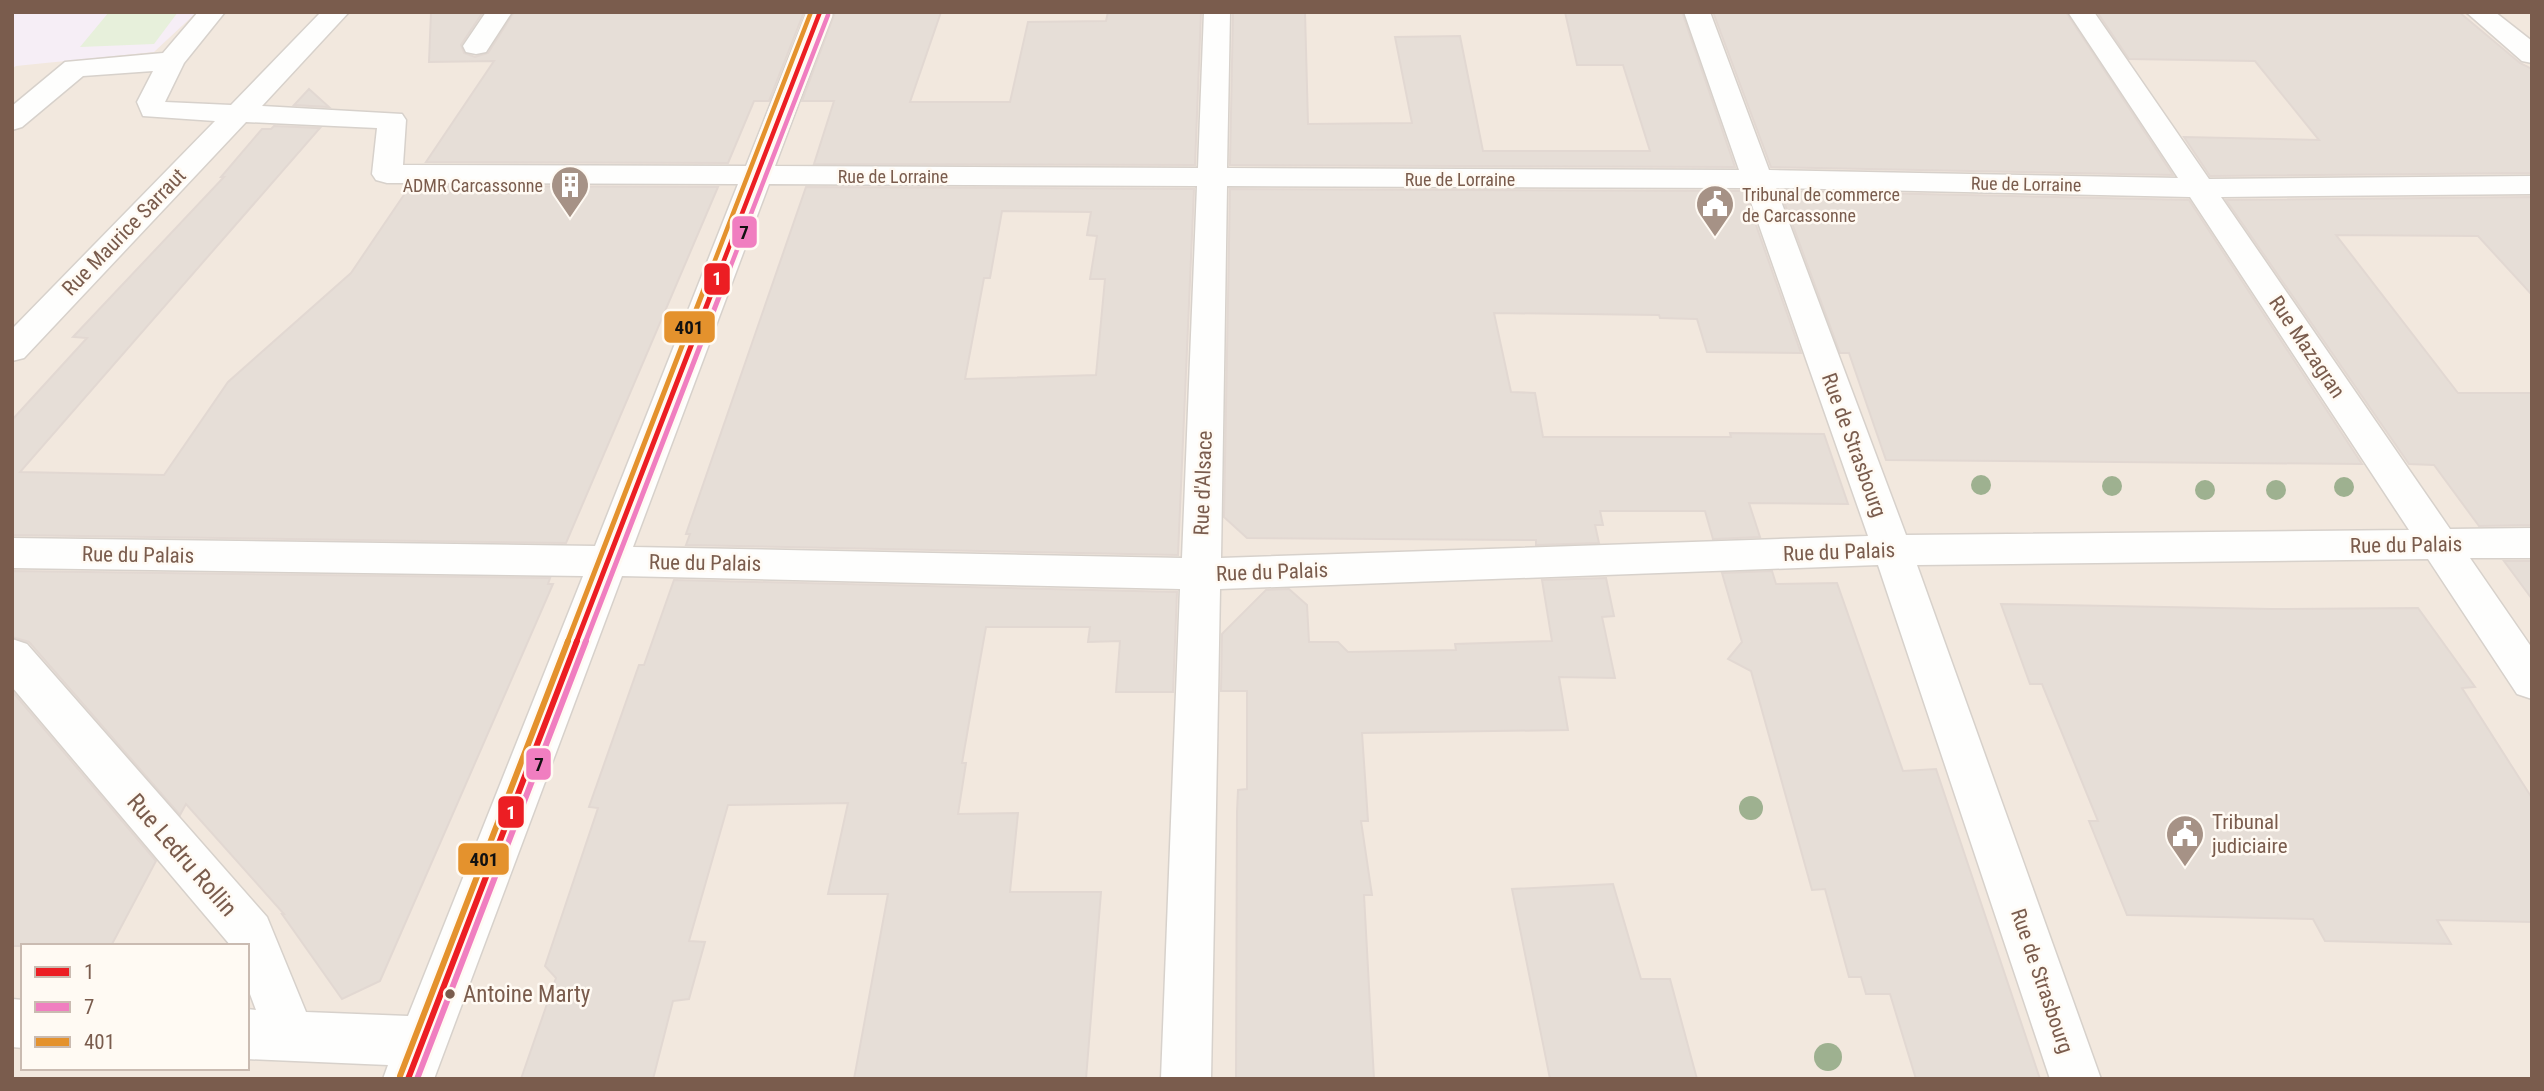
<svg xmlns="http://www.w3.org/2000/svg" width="2544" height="1091" viewBox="0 0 2544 1091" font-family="'Roboto Condensed',sans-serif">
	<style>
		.residential { fill: #f2e8de; fill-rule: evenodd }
		.education { fill: #f6eef6 }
		.green { fill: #e7f0db }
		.building { fill: #e6ded7; stroke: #e2d8d2; stroke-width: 2; fill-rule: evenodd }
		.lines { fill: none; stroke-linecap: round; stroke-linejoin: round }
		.minor-casing { stroke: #d7d1cb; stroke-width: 3 }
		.minor { fill: #fefefd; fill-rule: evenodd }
		.bus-1-far2-casing { stroke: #fffaf3; stroke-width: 9 }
		.bus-1-far1-casing { stroke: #fffaf3; stroke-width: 10 }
		.bus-1-casing { stroke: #fffaf3; stroke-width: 11 }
		.bus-2-far2-casing { stroke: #fffaf3; stroke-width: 9 }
		.bus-2-far1-casing { stroke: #fffaf3; stroke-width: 10 }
		.bus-2-casing { stroke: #fffaf3; stroke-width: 11 }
		.bus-3-far2-casing { stroke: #fffaf3; stroke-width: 9 }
		.bus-3-far1-casing { stroke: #fffaf3; stroke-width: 10 }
		.bus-3-casing { stroke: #fffaf3; stroke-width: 11 }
		.bus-1-far2 { stroke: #ec1e23; stroke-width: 4.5 }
		.bus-1-far1 { stroke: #ec1e23; stroke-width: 5 }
		.bus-1 { stroke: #ec1e23; stroke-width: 6 }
		.bus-2-far2 { stroke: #f07ec0; stroke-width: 4.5 }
		.bus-2-far1 { stroke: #f07ec0; stroke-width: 5 }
		.bus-2 { stroke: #f07ec0; stroke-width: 6 }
		.bus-3-far2 { stroke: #e4922d; stroke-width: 4.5 }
		.bus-3-far1 { stroke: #e4922d; stroke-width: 5 }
		.bus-3 { stroke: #e4922d; stroke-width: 6 }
		.tree { fill: #9eb190 }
		.bus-dot { fill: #7a5c4d; stroke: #fffaf3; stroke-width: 2.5 }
		.labels { text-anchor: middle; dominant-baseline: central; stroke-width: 5; stroke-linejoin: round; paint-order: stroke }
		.far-street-label { font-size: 18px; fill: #7a5c4d; stroke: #fffaf3 }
		.far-poi-label { font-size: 18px; fill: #7a5c4d; stroke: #fffaf3; text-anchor: end }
		.street-label { font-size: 21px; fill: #7a5c4d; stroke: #fffaf3 }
		.poi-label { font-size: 21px; fill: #7a5c4d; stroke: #fffaf3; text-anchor: start }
		.near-bus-label { font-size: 23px; fill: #7a5c4d; stroke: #fffaf3; text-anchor: start }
		.near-street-label { font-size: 24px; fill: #7a5c4d; stroke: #fffaf3 }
		.line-badge { stroke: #fffaf3; stroke-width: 2.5 }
		.badge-label { font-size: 19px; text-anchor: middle; font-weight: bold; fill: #fff }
		.pale-badge-label { font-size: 19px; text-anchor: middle; font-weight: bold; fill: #111 }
	</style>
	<rect width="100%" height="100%" fill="#f9f5f0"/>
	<path class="residential" d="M12,12h2520v1067h-2520zM23,946h224v122h-224z"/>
	<path class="education" d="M12,12h185l-43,40 -138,14 -4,3z"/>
	<path class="green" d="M109,12h69l-24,32 -74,3z"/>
	<path class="building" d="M431,12h52l-22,33 3,8 11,4 13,-4 26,-41h290l-35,89h-15l-26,62 -302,-1 68,-101 -65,1z
		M835,12h106l-31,90h100l18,-80 78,-1 2,-9h93l-6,153 -381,-1 20,-63h-32z
		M1233,12h72l3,112 104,-1 -17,-86 65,-1 23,115h167l-27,-86h-46l-12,-53h117l53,155 -505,-2z
		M1713,12h353l107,163 -402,-8z
		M2097,12h362l61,51 12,6v104l-322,3 -26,-39 135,3 -64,-79 -126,-2z
		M309,89l20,18 -35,-2z
		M274,126l46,2 -300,344 144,3 64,-93 123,-109 59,-87 308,1 -152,356 -554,-8v-115l75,-82 -14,-1 151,-160h-3l41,-48h9z
		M806,187l388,2 -16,366 -492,-10 4,-11h-4zM1002,211l89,1 -4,23 10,1 -7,43h15l-9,96 -131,4 19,-101h6z
		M1230,189l514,2 57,162 -94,-1 -10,-33 -37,-1 -1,-3 -165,-2 17,79 24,1 8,44h188l-1,-4 94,1 24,70 -99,-1 11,34 -47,2 -8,-28h-105l3,14h-8l4,18 -63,2v-5l-289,-2 -23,-21z
		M1780,191l409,9 173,264 -476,-4 -37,-107h-9z
		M2532,197v98l-54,-59 -142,-1 122,158h74v132l-53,1 -45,-61 -25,-1 -183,-264z
		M2504,561h28v38z
		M12,571l538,7 -2,6h5l-173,397 -38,18 -60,-85h2l-98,-110 -6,11 -151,-173 -17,-5z
		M1772,571l4,13 61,-1 66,188 33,-2 104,310h-124l-26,-85h-24l-5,-17h-12l-24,-88 -13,1 -61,-219 -23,-12 14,-17 -20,-69z
		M1606,578l8,38 -12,1 13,61 -56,-1 9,53 -206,3 6,88h-7l11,74h-8l10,184h-138l1,-267 1,-22 9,-1v-98h-26l1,-57 44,-44 23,-1 18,16 2,37h29l10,10 108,-2 -1,-6 97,-3 -10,-61z
		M674,580l503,12 -4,100h-57l4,-51 -32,1 2,-15h-104l-12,67 -12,69h4l-8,51 60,-1 -8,79h91l-15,187h-232l34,-185h-60l20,-91 -120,2 -39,136 16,1 -16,57 -16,2 -20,78h-132l35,-101 -11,-12 53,-158 -9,-1 50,-142h5z
		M2001,604l270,5 147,-1 57,79 -13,1 70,110v124l-95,-2 14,24 -126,-3 -12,-22 -186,-4 -38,-94h9l-56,-137h-12z
		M12,691l144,170 -45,85h-99z
		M1613,884l28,95h29l27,100h-147l-38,-190z"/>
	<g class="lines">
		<defs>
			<path id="minor" d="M198,12h27l-41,51 -19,39 66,3 90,-93h28l-87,94 140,8 4,6 -3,45 343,1 61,-154h26l-58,154 423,2 6,-156h26l-3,156 512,2 -55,-158h26l59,158 409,8 -110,-166h26l115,167 323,-3v18l-311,3 229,332 82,-1v30h-62l62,90v51l-15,-5 -89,-135 -511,6 184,514h-51l-172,-514 -658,24 -9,490h-50l19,-490 -558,-13 -188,503h-51l5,-14 -141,-6v-50l9,1 -9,-24v-40h-16l-219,-259v-48l15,5 240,273 39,95 102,4 175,-440 -571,-8v-30l583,8 143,-362 -351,-1 -11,-3 -4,-6 5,-46 -131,-6 -222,236 -12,3v-32l203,-208 -72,-5 -6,-14 16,-31 -70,5 -61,51 -10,3v-24l53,-44 98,-9zM769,184l428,2 -15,372 -549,-11zM1227,186l519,2 122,348 -647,22zM1776,188l414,9 219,333 -503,5z
				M486,12h26l-26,40 -10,2 -10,-2 -3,-6z
				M2466,12h29l37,29v22l-10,-2z
				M12,999l11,1v48l-11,-1z"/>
		</defs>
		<use href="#minor" class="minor-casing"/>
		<use href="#minor" class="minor"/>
		<defs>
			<path id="bus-1-far2" d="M714,286l106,-274"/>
			<path id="bus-1-far1" d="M576,643l139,-359"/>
			<path id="bus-1" d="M408,1079l169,-438"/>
			<path id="bus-2-far2" d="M723,286l105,-271"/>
			<path id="bus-2-far1" d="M585,643l139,-359"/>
			<path id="bus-2" d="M417,1079l169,-438"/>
			<path id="bus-3-far2" d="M705,286l106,-274"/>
			<path id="bus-3-far1" d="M567,643l139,-359"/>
			<path id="bus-3" d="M400,1076l168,-435"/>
		</defs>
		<use href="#bus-1-far2" class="bus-1-far2-casing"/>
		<use href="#bus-1-far1" class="bus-1-far1-casing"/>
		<use href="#bus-1" class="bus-1-casing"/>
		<use href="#bus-2-far2" class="bus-2-far2-casing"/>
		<use href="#bus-2-far1" class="bus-2-far1-casing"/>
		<use href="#bus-2" class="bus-2-casing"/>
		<use href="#bus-3-far2" class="bus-3-far2-casing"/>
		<use href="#bus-3-far1" class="bus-3-far1-casing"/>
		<use href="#bus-3" class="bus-3-casing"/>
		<use href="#bus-1-far2" class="bus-1-far2"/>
		<use href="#bus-1-far1" class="bus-1-far1"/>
		<use href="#bus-1" class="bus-1"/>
		<use href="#bus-2-far2" class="bus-2-far2"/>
		<use href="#bus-2-far1" class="bus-2-far1"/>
		<use href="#bus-2" class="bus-2"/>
		<use href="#bus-3-far2" class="bus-3-far2"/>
		<use href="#bus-3-far1" class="bus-3-far1"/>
		<use href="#bus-3" class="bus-3"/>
	</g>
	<g class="tree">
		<circle cx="1981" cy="485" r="10"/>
		<circle cx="2112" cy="486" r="10"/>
		<circle cx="2344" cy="487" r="10"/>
		<circle cx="2205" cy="490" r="10"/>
		<circle cx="2276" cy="490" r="10"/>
		<circle cx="1751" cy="808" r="12"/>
		<circle cx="1828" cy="1057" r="14"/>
	</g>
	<defs>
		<symbol id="building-pin" viewBox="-11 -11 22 30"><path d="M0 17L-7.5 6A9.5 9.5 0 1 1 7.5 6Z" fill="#a69286" stroke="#fffaf3"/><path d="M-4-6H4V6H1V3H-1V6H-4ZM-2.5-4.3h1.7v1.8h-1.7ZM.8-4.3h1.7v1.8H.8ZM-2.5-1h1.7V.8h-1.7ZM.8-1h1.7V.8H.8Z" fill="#fff"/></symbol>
		<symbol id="civic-pin" viewBox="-11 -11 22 30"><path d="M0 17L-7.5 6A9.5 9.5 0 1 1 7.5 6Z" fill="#a69286" stroke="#fffaf3"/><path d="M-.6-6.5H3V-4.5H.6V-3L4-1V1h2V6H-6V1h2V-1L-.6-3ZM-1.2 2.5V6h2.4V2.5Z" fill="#fff"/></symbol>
	</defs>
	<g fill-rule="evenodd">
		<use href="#building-pin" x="548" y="163" width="44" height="60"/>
		<use href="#civic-pin" x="1693" y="182" width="44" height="60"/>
		<use href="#civic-pin" x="2163" y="812" width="44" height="60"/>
	</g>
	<circle class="bus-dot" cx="450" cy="994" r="6"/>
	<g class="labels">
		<g class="far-street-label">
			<text x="893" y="176">Rue de Lorraine</text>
			<text x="1460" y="179">Rue de Lorraine</text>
			<text transform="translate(2026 184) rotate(1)">Rue de Lorraine</text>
		</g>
		<g class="far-poi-label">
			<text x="543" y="185">ADMR Carcassonne</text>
			<text x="1742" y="194" text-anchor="start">Tribunal de commerce<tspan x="1742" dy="21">de Carcassonne</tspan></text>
		</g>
		<g class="street-label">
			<text transform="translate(124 232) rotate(-46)">Rue Maurice Sarraut</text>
			<text transform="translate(2307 347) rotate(56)">Rue Mazagran</text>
			<text transform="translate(1854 445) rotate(70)">Rue de Strasbourg</text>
			<text transform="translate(1203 483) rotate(-88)">Rue d'Alsace</text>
			<text transform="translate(2406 545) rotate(-1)">Rue du Palais</text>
			<text transform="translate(1839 552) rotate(-2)">Rue du Palais</text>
			<text transform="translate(138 555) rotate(1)">Rue du Palais</text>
			<text transform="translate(705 563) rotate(1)">Rue du Palais</text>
			<text transform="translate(1272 572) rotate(-2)">Rue du Palais</text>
			<text transform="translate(2042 981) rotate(71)">Rue de Strasbourg</text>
		</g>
		<g class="poi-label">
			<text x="2212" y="822">Tribunal<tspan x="2212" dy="24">judiciaire</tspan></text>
		</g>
		<g class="near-bus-label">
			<text x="463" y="994">Antoine Marty</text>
		</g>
		<g class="near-street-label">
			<text transform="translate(182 855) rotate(49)">Rue Ledru Rollin</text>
		</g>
	</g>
	<g class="line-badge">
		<rect x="731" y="215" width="27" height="34" rx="7" fill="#f07ec0"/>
		<rect x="703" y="262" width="28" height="34" rx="7" fill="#ec1e23"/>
		<rect x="663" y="310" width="53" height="34" rx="7" fill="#e4922d"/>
		<rect x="525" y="747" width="27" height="34" rx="7" fill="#f07ec0"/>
		<rect x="497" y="795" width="28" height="34" rx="7" fill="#ec1e23"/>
		<rect x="457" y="842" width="53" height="34" rx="7" fill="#e4922d"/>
	</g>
	<g class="badge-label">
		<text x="717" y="285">1</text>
		<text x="511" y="819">1</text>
	</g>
	<g class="pale-badge-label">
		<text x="744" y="239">7</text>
		<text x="689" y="334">401</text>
		<text x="539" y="771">7</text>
		<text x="484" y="866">401</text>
	</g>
	<rect width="2544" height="1091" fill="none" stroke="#7a5c4d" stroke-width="28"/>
	<rect x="21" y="944" width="228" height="126" fill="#fffaf3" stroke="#cabbb1" stroke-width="2"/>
	<rect x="35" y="967" width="35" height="10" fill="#ec1e23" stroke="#cabbb1" stroke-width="2"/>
	<text x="84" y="979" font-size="21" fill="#7a5c4d">1</text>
	<rect x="35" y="1002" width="35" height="10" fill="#f07ec0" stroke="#cabbb1" stroke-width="2"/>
	<text x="84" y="1014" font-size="21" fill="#7a5c4d">7</text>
	<rect x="35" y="1037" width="35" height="10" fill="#e4922d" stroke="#cabbb1" stroke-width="2"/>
	<text x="84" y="1049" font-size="21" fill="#7a5c4d">401</text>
</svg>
